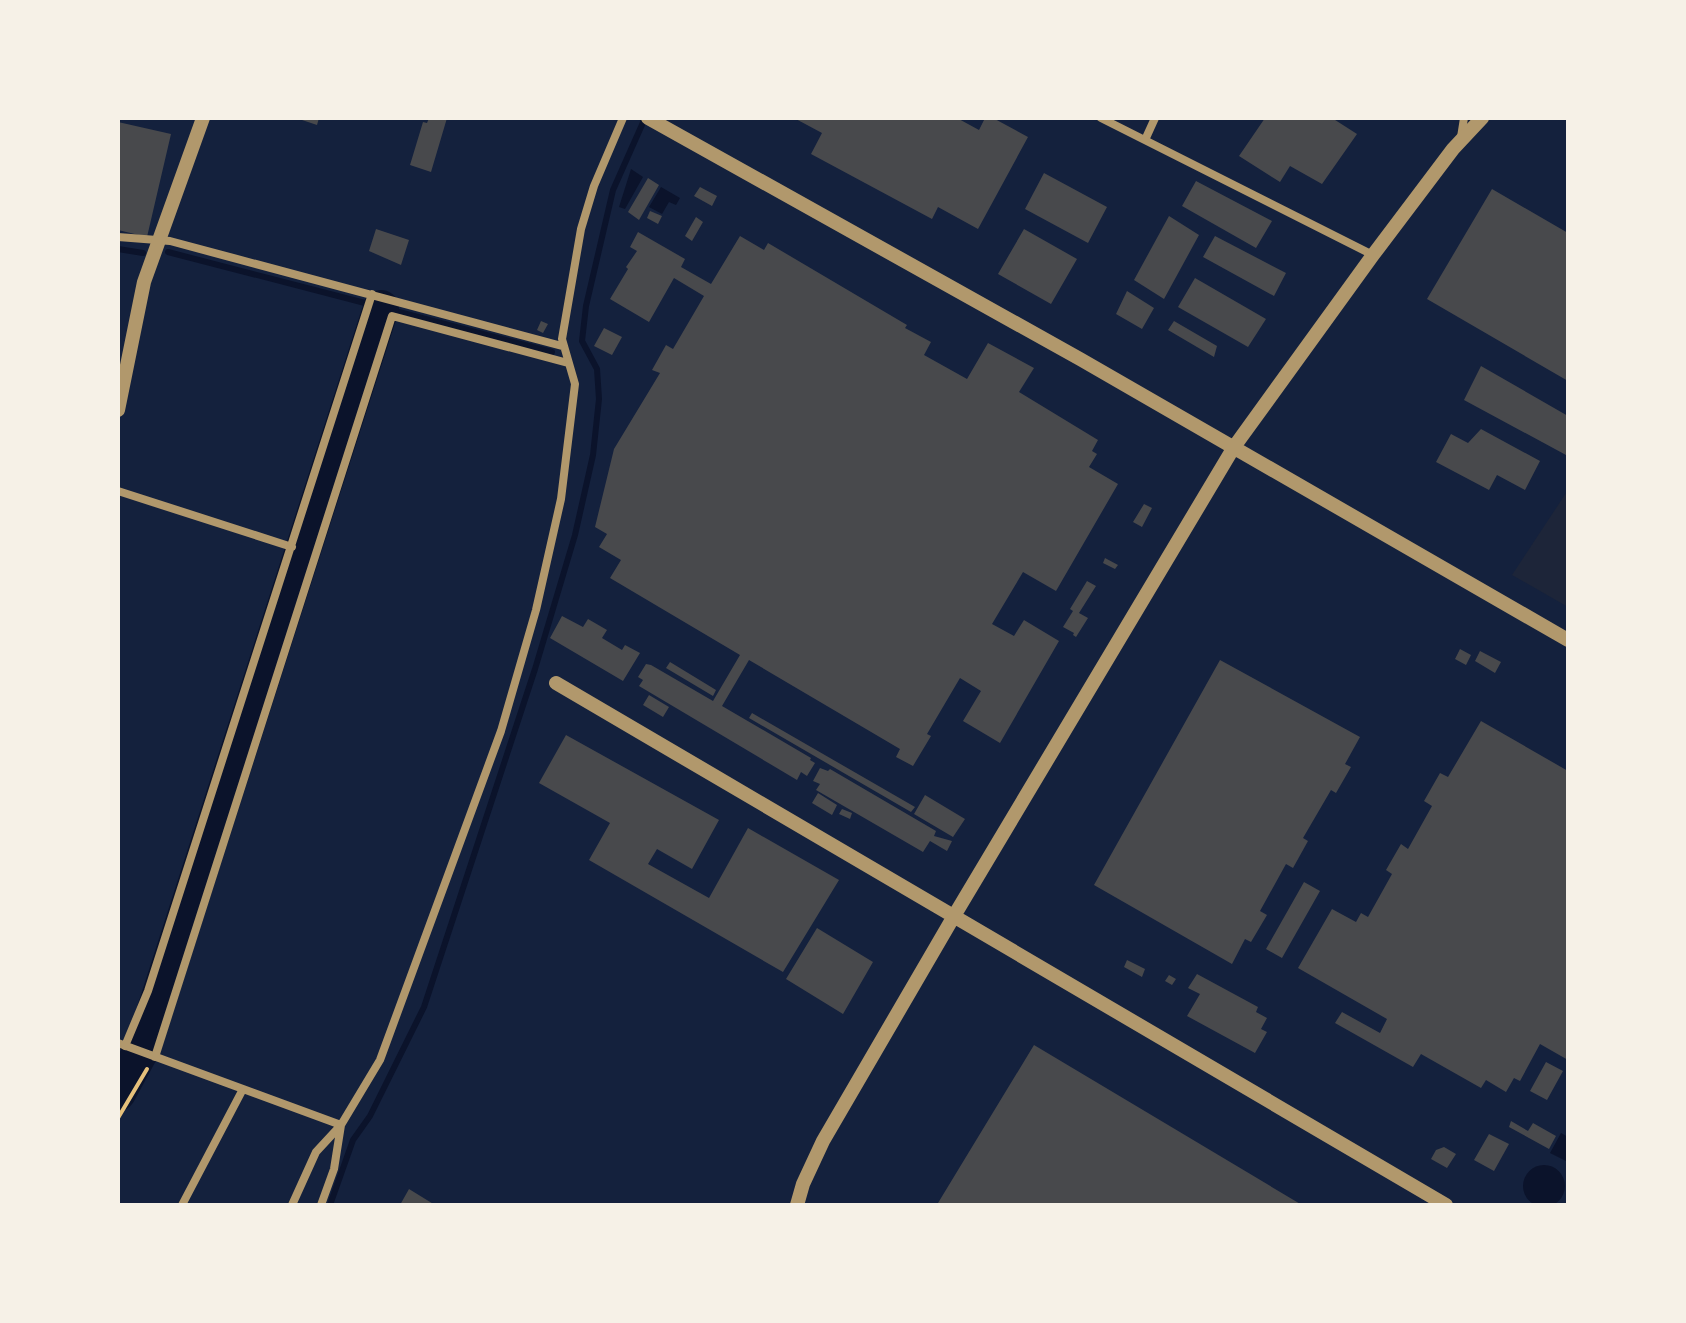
<svg xmlns="http://www.w3.org/2000/svg" width="1686" height="1323" viewBox="0 0 1686 1323" font-family="Ubuntu,sans-serif">
	<style>
		.green { fill: #1d2539 }
		.water { fill: #0b132b }
		.lines { fill: none; stroke-linecap: round; stroke-linejoin: round }
		.stream { stroke: #0b132b; stroke-width: 6 }
		.river { stroke: #0b132b; stroke-width: 36 }
		.building { fill: #48494c }
		.path { stroke: #e5c07b; stroke-width: 4 }
		.minor { stroke: #b1986c; stroke-width: 8 }
		.tertiary { stroke: #b1986c; stroke-width: 14 }
	</style>
	<rect width="100%" height="100%" fill="#14213d"/>
	<path class="green" d="M1568,490v117l-56,-32z"/>
	<path class="water" d="M631,169l12,8 -18,32 -6,-2z
		M661,187l19,11 -4,7 -7,-3 -7,12 -13,-7z
		M1561,1133l7,4v25l-18,-9z
		M1523 1186a21 21 0 1 1 42 0a21 21 0 1 1-42 0Z"/>
	<g class="lines">
		<path class="stream" d="M118,249l25,4
			M168,252l197,51
			M373,306l8,2
			M399,312l153,40
			M330,1205l23,-65 17,-24 54,-109 111,-338 40,-134 18,-80 6,-56 -2,-30 -15,-28 4,-35 27,-116 32,-72"/>
		<path class="river" d="M118,1093l25,-46 238,-739"/>
	</g>
	<path class="building" d="M296,118h23l-2,7z
		M429,118h18l-16,54 -21,-7 13,-43 4,1z
		M794,118h163l22,12 6,-12h8l35,19 -50,92 -40,-22 -6,12 -121,-65 11,-21z
		M1265,118h67l25,16 -35,50 -32,-18 -10,16 -41,-26z
		M118,122l53,12 -24,103 -29,-7z
		M1044,173l63,34 -19,36 -63,-34z
		M648,178l11,7 -20,35 -11,-8z
		M1196,181l76,40 -16,27 -74,-42z
		M700,187l17,9 -5,10 -18,-10z
		M1492,189l76,44v148l-141,-82z
		M650,211l12,5 -4,8 -11,-6z
		M1169,216l30,19 -35,64 -30,-19z
		M696,217l7,5 -11,19 -7,-5z
		M376,229l33,11 -8,25 -32,-14z
		M1024,229l53,30 -26,45 -53,-30z
		M638,232l47,27 -4,8 30,17 29,-48 24,14 4,-7 139,82 -2,3 26,14 -7,13 43,24 21,-36 46,25 -15,24 79,48 -6,11 5,3 -8,13 29,17 -62,107 -33,-19 -31,52 22,12 10,-16 35,21 -59,102 -37,-22 18,-30 -21,-13 -33,56 4,2 -18,30 -17,-9 4,-8 -151,-89 -27,46 89,52 -1,2 5,3 -8,13 -6,-4 -4,8 -158,-94 4,-6 -5,-3 8,-13 5,1 62,36 27,-46 -130,-77 11,-18 -22,-13 8,-13 -12,-7 19,-78 46,-76 -8,-3 14,-25 7,4 31,-53 -30,-18 -25,44 -39,-23 18,-30 -2,-2 11,-16 -7,-4z
		M1215,236l71,37 -12,23 -71,-39z
		M1195,278l71,41 -18,28 -70,-40z
		M1127,291l27,17 -12,21 -26,-15z
		M541,321l7,3 -5,9 -6,-3z
		M1174,321l43,25 -3,11 -46,-27z
		M604,328l18,9 -10,18 -18,-9z
		M1481,366l87,50 -2,39 -102,-55z
		M1481,429l59,32 -15,29 -28,-15 -8,15 -53,-28 15,-28 17,9z
		M1144,504l8,4 -10,19 -9,-5z
		M1105,558l13,7 -3,4 -12,-6z
		M1087,581l9,5 -17,27 9,5 -12,19 -3,-2 1,-2 -11,-6 10,-16 -3,-2z
		M562,616l21,11 5,-8 19,11 -5,8 20,12 3,-5 15,8 -17,28 -73,-43z
		M1460,649l11,6 -5,10 -11,-6z
		M1480,651l21,11 -6,11 -20,-12z
		M1220,660l140,77 -15,27 6,3 -15,26 -5,-3 -28,48 5,3 -15,27 -7,-4 -26,47 7,4 -16,27 -6,-3 -13,25 -138,-79z
		M670,662l46,28 -3,6 -47,-28z
		M649,695l20,12 -6,10 -20,-12z
		M752,713l163,94 -4,5 -162,-94z
		M1481,721l87,50v289l-28,-16 -20,37 -6,-3 -8,14 -20,-12 -5,8 -60,-34 -8,13 -78,-44 7,-11 38,21 7,-14 -89,-51 34,-59 24,13 5,-9 7,4 24,-43 -6,-4 15,-26 7,5 24,-43 -8,-5 16,-28 8,4z
		M566,735l153,85 -27,49 -35,-20 -9,15 61,34 39,-70 91,52 -56,92 -194,-112 21,-37 -71,-40z
		M820,768l8,3 2,-2 106,62 -2,5 18,5 -5,10 -17,-10 -7,11 -107,-62 4,-6 -7,-3z
		M818,793l19,12 -5,10 -20,-12z
		M925,795l40,24 -12,18 -39,-23z
		M842,809l10,4 -2,6 -11,-5z
		M1304,882l16,9 -38,67 -16,-9z
		M817,928l56,34 -30,52 -57,-35z
		M1127,960l18,9 -3,8 -18,-10z
		M1197,974l61,33 -2,5 11,6 -6,11 6,3 -12,21 -68,-37 13,-22 -12,-6z
		M1169,975l7,4 -4,6 -7,-4z
		M1034,1045l268,160h-360l-4,-2z
		M1546,1062l17,9 -16,29 -17,-9z
		M1511,1121l17,10 5,-8 23,13 -7,13 -40,-22z
		M1489,1134l20,10 -15,27 -20,-11z
		M1444,1147l12,7 -9,14 -16,-9 5,-9z
		M409,1189l26,16h-35z"/>
	<g class="lines">
		<path class="path" d="M118,1118l29,-49"/>
		<path class="minor" d="M1101,118l272,137
			M1461,137l3,-19
			M1145,140l10,-22
			M118,237l52,4 392,105
			M118,491l174,56
			M118,1043l223,82 -7,44 -13,36
			M125,1046l23,-55 224,-697
			M155,1057l237,-741 176,47
			M182,1205l61,-116
			M292,1205l24,-53 25,-27 39,-65 121,-329 35,-121 25,-111 14,-115 -13,-45 19,-110 13,-43 29,-68"/>
		<path class="tertiary" d="M648,118l432,241 488,281
			M118,410l26,-128 59,-164
			M556,683l890,522
			M797,1205l6,-21 20,-43 131,-225 280,-469 139,-192 80,-106 29,-31"/>
	</g>
	<rect width="1686" height="1323" fill="none" stroke="#f6f1e7" stroke-width="240"/>
</svg>
